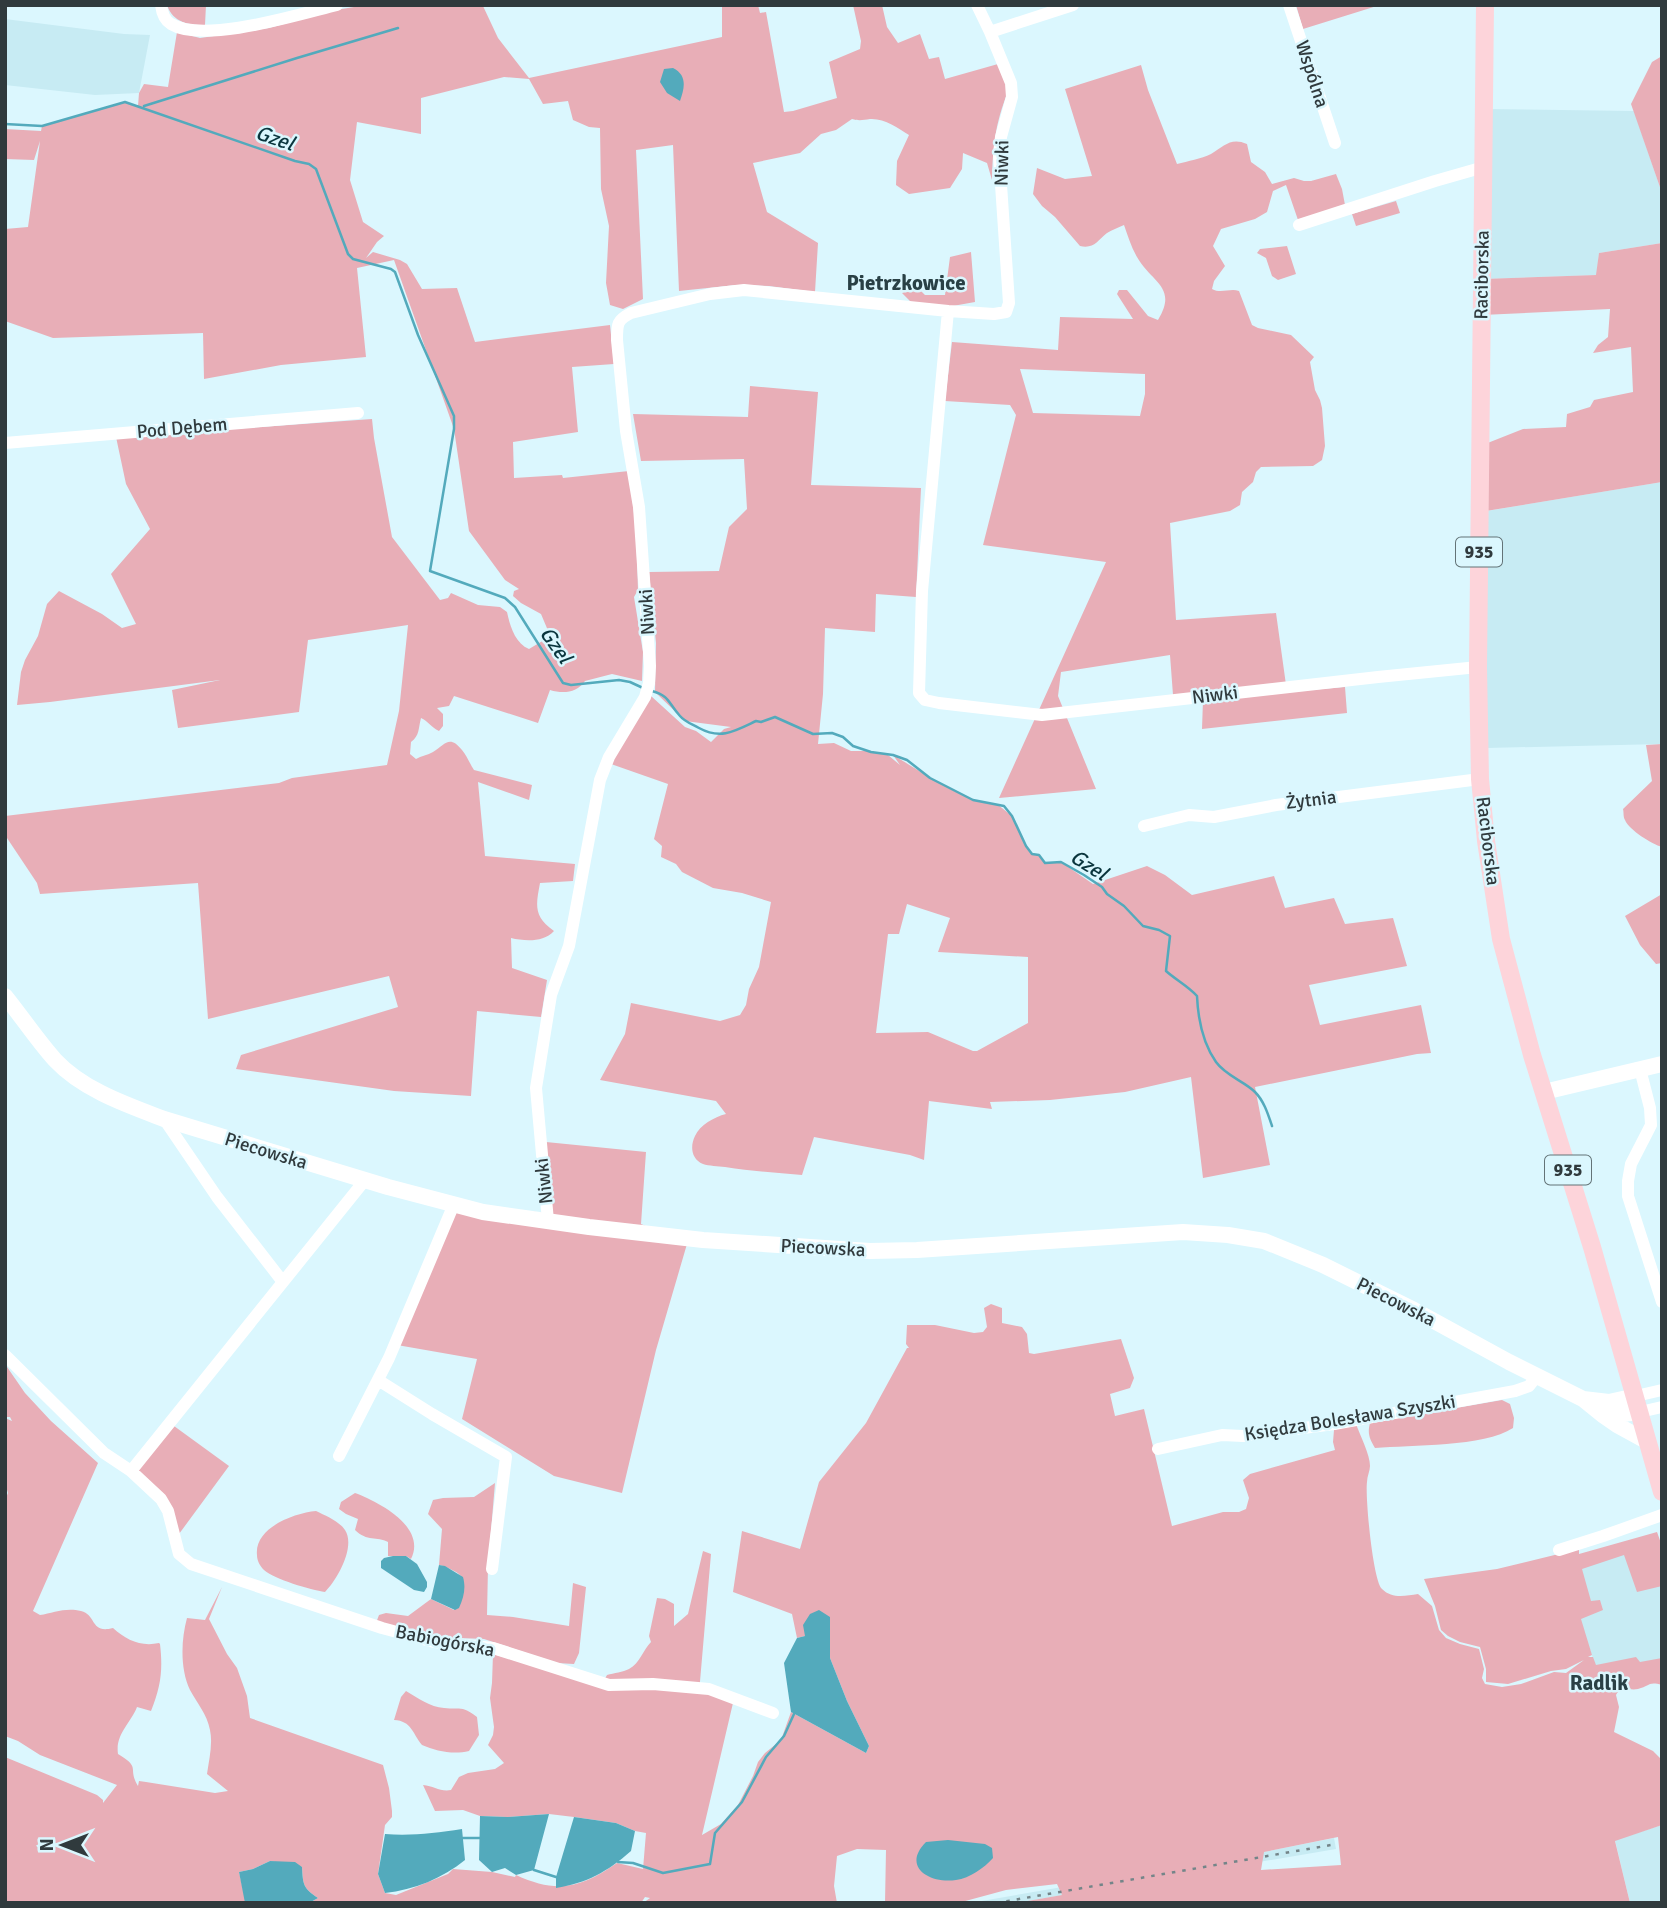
<svg xmlns="http://www.w3.org/2000/svg" width="1667" height="1908" viewBox="0 0 1667 1908" font-family="Signika,sans-serif">
	<style>
		.built { fill: #c7ebf3 }
		.green { fill: #e8aeb7; fill-rule: evenodd }
		.water { fill: #53aabc }
		.lines { fill: none; stroke-linecap: round; stroke-linejoin: round }
		.stream { stroke: #53aabc; stroke-width: 2.5 }
		.street { stroke: #fff; stroke-width: 12 }
		.secondary { stroke: #fff; stroke-width: 16 }
		.primary { stroke: #fdd4da; stroke-width: 18 }
		.rail { stroke: #748589; stroke-width: 2.5; stroke-dasharray: 3.5 7; stroke-linecap: butt }
		.labels { text-anchor: middle; dominant-baseline: central; stroke-width: 5; stroke-linejoin: round; paint-order: stroke }
		.shield { fill: #dbf7fe; stroke: #637377; stroke-width: 2 }
		.shield-label { font-size: 18px; font-weight: bold; fill: #303a3d }
		.street-label { font-size: 19px; fill: #303a3d; stroke: #dbf7fe }
		.water-label { font-size: 21px; font-style: italic; fill: #0a353d; stroke: #dbf7fe }
		.neighbourhood-label { font-size: 21px; font-weight: bold; fill: #294045; stroke: #dbf7fe }
	</style>
	<rect width="100%" height="100%" fill="#dbf7fe"/>
	<path class="built" d="M5,19l119,15 26,1 -11,58 -44,2 -90,-10z
		M1484,109l150,2 28,82v50l-63,10 -2,22 -115,4z
		M1662,482v262l-175,4v-237z
		M1627,1552l35,31v76l-20,5 -46,3 -17,-49 20,-15 -12,-2 -8,-34z
		M1662,1825v78h-32l-15,-63z
		M1334,1838l2,11 -320,54h-46l294,-51z"/>
	<path class="green" d="M167,5h39l-1,20c-16,0 -32,-2 -38,-20z
		M366,5l117,1 15,32 31,40 193,-41v-32h36l2,8 6,-1 18,100 9,-1 44,-13 -8,-36 31,-13 1,-8 -8,-36h29l5,22 11,16 22,-9 9,25 10,-2 6,22 53,-15 10,27c-13,34 -15,54 -16,89l-5,-17 -24,-10 -1,16 -12,19 -41,6 -13,-9 1,-24 12,-26c-11,-7 -25,-17 -39,-16 -7,1 -11,2 -18,0l-16,11 -15,4 -21,19 -47,10 14,49 51,31 -3,49 -46,-6 -33,-1 -57,6 -6,-146 -37,5 7,149 -20,10 -13,-4 -4,-22 3,-57 -8,-37 -1,-61 -11,-1 -16,-7 -5,-19 -25,3 -14,-25 -25,-2 -83,21v36l-64,-12 -7,58 13,42 21,14 -7,6 -11,16 7,-6 27,8 7,4 15,25 35,-1 18,54 135,-17 4,39 -42,3 6,65 -65,10 1,36 48,-3 1,3 66,-7 7,59 2,60 -4,7 9,55 -1,29 -30,-7 -27,7c-8,12 -22,13 -35,9l-12,33 -84,-27 -5,10 -12,2 6,6v12l-4,5c-8,-4 -11,-10 -18,-13 -3,11 -1,17 -10,24l-1,12 6,5c5,-3 12,-4 17,-7 12,-7 16,-18 29,-2 5,6 8,14 12,20l58,15 -3,15 -51,-18 7,74 90,8 -2,17 -33,2c-4,22 -7,33 14,48 -11,12 -30,10 -43,7l1,30 35,12 -6,37 -64,-6 -6,85 -77,-5 -158,-22 5,-14 157,-48 -9,-31 -181,43 -10,-136 -158,11 -3,-11 -32,-48v-19l274,-33 13,-5 95,-13 12,-54 9,-86 -100,15 -9,72 -121,16 -6,-38 48,-10 -170,22 -33,3 4,-33 4,-12 13,-24 9,-32 12,-13 43,23 20,14 14,-4 -25,-50 39,-45 -24,-45 -10,-47 87,-3 1,-3 168,-12 2,19 18,99 48,63 8,-2 3,-5 27,12 22,2 7,5c3,14 8,31 22,37l15,-9 5,-7 -8,-19 -20,-11 -8,-7 1,-5 5,-2 -14,-9 -36,-49 -15,-102 -60,-169 -37,8 9,89 -85,8 -77,14 -1,-46 -150,5 -48,-17v-92l23,-2 12,-86 -6,19 -29,-1v-30l36,2 1,-5 83,-24 13,4 1,-13 5,-9 24,3 9,-55 23,6 69,-10 67,-18z
		M1296,5h84l-77,24z
		M1662,56v137l-31,-89 21,-42z
		M1141,65l7,25 29,74c11,-3 24,-5 34,-10 13,-8 20,-17 36,-10l4,18 14,10 7,12 22,-6 10,3h7l25,-7 6,15 3,16 -47,15 -12,-35 -13,6 -6,21 -12,7 -34,10 -8,17 12,20 -11,15 -2,8c9,5 18,-1 27,2l13,34 6,3 33,7 23,22 -4,5 5,28 5,10 2,8 3,38 -3,14 -9,6 -52,1 -5,5 -3,10 -11,10 -2,13 -10,6 -60,12 6,97 100,-7 11,79 58,-5 2,26 -145,16 1,-29 -30,-5 -3,-40 -109,17 -3,24 38,93 -97,9 107,-236 -123,-17 33,-130 -6,-10 -65,-4 7,-59 106,8 2,-33 73,2 -16,-25 2,-4h8l21,26 10,4c20,-33 -6,-37 -21,-63 -6,-10 -9,-21 -13,-32 -5,2 -12,5 -17,8 -10,8 -13,16 -27,13l-25,-29 -13,-11 -9,-12 4,-26 28,11 27,-3 -27,-87zM1020,369l125,5v20l-5,22 -107,-3z
		M1396,201l4,12 -44,13 -4,-12z
		M1662,243v239l-182,30v-66l43,-17 43,-2 1,-13 23,-7 4,-7 39,-8 -2,-45 -38,6 5,-8 10,-8 2,-28 -128,6v-36l114,-4 3,-22z
		M1287,246l9,28 -18,6 -6,-4 -6,-18 -9,-5 3,-4z
		M971,252l4,50 -28,5 -36,-5 -9,-9 14,-7 9,9h20l5,-38z
		M750,386l68,6 -7,93 110,3 -5,109 -40,-3 -1,38 -50,-4 -2,66 -5,50 16,-1 17,8h16l21,4 12,10 -7,-10c26,15 75,50 104,49l15,12 14,30 6,8 7,1 6,8 16,-1 32,22 54,-18 18,9 27,20 82,-19 11,32 49,-10 11,26 48,-6 14,48 -98,19 11,40 101,-20 10,48 -14,1 -162,33 15,78 -67,13 -12,-101 -66,15 -75,8 -60,2 2,7 -63,-8 -5,59 -14,-5 -96,-18 -12,38c-26,-2 -51,-4 -77,-8 -7,-1 -16,-1 -22,-3 -12,-5 -13,-18 -8,-28 5,-11 19,-19 31,-22l-10,-13 -116,-21 25,-46 6,-31 89,18 20,-6 6,-10 3,-16 10,-22 12,-65 -29,-9 -29,-5 -31,-16 -6,-8 -15,-7 1,-11 -8,-7 14,-55 -57,-20 40,-68 34,31 11,4 15,11 13,-13 7,-2 -46,-6 -30,-29 1,-49 -7,-71 70,-1 10,-44 18,-18 -3,-50 -103,2 -8,-47 115,3zM907,904l43,14 -12,34 90,5v66l-51,28h-4l-45,-19 -52,1 12,-99h11z
		M1662,744v103c-10,-3 -33,-17 -37,-27 -2,-3 -1,-7 -2,-11l29,-28 -6,-36z
		M1662,894v69l-6,1 -16,-19 -15,-29z
		M546,1142l100,10 -5,72 46,20 -31,106 -34,143 -68,-17 -92,-57 15,-60 -80,-14 57,-141 93,9z
		M991,1304l11,4v15l20,4 5,7 2,19 5,1 87,-15 13,39 -4,10 -20,6 5,22 29,-7 28,117 51,-14h16l7,-3 3,-11 -6,-18 7,-6 85,-24 -2,-8 1,-12 22,-6c4,11 14,31 14,42 0,5 -3,10 -3,16 -2,15 6,99 15,107 10,10 23,7 36,5l14,12 7,24 7,8 14,6 19,5 5,20 -2,9 3,6 17,3 19,-3 33,-12 12,1 18,-13 -18,9 -15,2 -43,13 -22,-2v-13l-6,-22 -20,-5 -12,-6 -7,-6 -6,-24 -11,-27 73,-10 82,-20v5l78,-22 5,14v40l-25,6 -13,-37 -42,14 9,32 9,-1 3,10 -22,9 11,36 -4,2h5l3,8 40,-8 4,5 22,-4v27c-14,-4 -12,1 -24,4 -11,2 -15,-5 -22,6l3,12 -5,25 39,19 9,9v65l-47,16 15,62h-614l46,-8 -5,-11 -51,6 -48,13h-73l1,-53 -29,-1 -20,7 -3,30 3,17h-194l7,-5 -5,-1 -4,6h-332l9,-5c-15,-10 -15,-13 -16,-31l-32,-6 -17,8 -14,3 7,31h-241v-146l92,38 6,5v3l14,-18 -77,-30 -22,-14 -13,-5v-236l3,-7 -3,-10v-65l7,3 -2,-4h-5v-53l20,29 26,28 47,42 -65,148 7,4c13,-2 26,-8 41,-4 16,4 9,23 32,17 13,12 28,19 46,15l1,1c3,26 1,42 -9,67l-14,-4c-6,16 -22,27 -19,47 24,14 9,14 20,32l1,-5 7,1 69,11 13,-2 -21,-17c2,-14 6,-30 3,-44 -3,-16 -13,-27 -20,-40 -10,-21 -9,-50 -3,-72l18,2 17,-33 -13,32 18,35 10,14 10,28 3,22 133,47 6,23 3,23v6l-7,8 -7,49 7,19 11,2 52,-21 5,-5 39,3 23,5 1,-2c41,19 65,13 101,-12l26,6 3,-36 -11,-2 -19,-8 -42,-6 -25,-3 -41,3 -28,-1 -17,-6 -28,1 -12,-26c11,1 17,7 28,5l8,-13 9,-4 27,-4 9,-6 -16,-18 5,-10 1,-8 -4,-29 2,-15 1,-29 108,32 6,-11c7,-2 16,-3 22,-6 11,-6 14,-19 22,-27l-2,-6 8,-38 8,1 9,5v22l14,-12 15,-63 8,3 -12,139 10,1 24,9 -31,132 19,-11 17,-19 15,-29 5,-14 7,-9 16,-13 10,-28 75,41 3,-7 -22,-45 -17,-43v-41l-25,19 -8,2 -5,-24 -59,-22 9,-61 58,18 19,-67 47,-59 41,-75h2l-3,-4 1,-19h28l39,8 9,-1 4,-5 -3,-19zM1338,1837l3,28 -80,5 3,-18z
		M1502,1400l8,4 4,14 -1,10c-29,19 -102,17 -138,20 -5,-9 -8,-14 -5,-25z
		M174,1426l55,40 -50,68 -41,-65z
		M495,1483l-7,84 -1,48 26,2 56,9 4,-43 13,4 -7,66 -5,11 -17,-1 -73,-24 -48,-2 -23,-7 -37,-7 3,-8 7,-2 22,3 23,-17 23,11c6,-13 17,-29 2,-38 -6,-3 -11,-6 -17,-7l3,-36 -14,-15 5,-14 10,-2 31,-1z
		M355,1493c24,9 72,34 56,66l-5,-3h-18v-14c-11,-6 -21,0 -33,-12l3,-11 -12,-5 -7,-5 2,-7z
		M316,1511c10,5 23,10 29,19 11,17 -8,50 -20,62 -14,-2 -51,-13 -61,-22 -4,-4 -7,-9 -7,-15 -3,-27 37,-42 59,-44z
		M406,1691c12,7 24,16 38,17 17,2 17,-3 33,9l2,18 -10,16c-16,4 -33,0 -47,-6 -10,-12 -10,-24 -28,-25l7,-23z"/>
	<path class="water" d="M673,68c14,7 12,19 7,33l-13,-8 -7,-11 4,-13z
		M393,1556h13l11,8 10,18v5l-3,5 -10,-2 -33,-22v-7l3,-3z
		M439,1565l6,1 18,11c3,11 1,20 -4,31l-4,2 -24,-11z
		M819,1610l11,7v41l17,43 22,45 -3,7 -75,-41 -7,-49 13,-25 8,-2 -2,-11 7,-11z
		M549,1814l-15,56 -18,5 -11,-7 -13,4 -13,-12 1,-44 28,1z
		M574,1817l42,6 19,8 -4,20c-24,21 -44,32 -75,37v-11z
		M462,1829l3,31c-22,18 -51,30 -80,33l-7,-19 7,-40c27,2 50,-1 77,-5z
		M948,1840l37,4 7,4 1,10c-9,10 -23,20 -37,22 -26,4 -55,-13 -30,-38z
		M270,1861l25,1 7,5c1,18 1,21 16,31l-9,5h-64l-6,-31 14,-3z"/>
	<g class="lines">
		<path class="stream" d="M144,106l153,-48 101,-30
			M5,124l37,2 83,-24 170,59 14,3 7,5 32,85 5,5 38,10 4,3 23,63 36,81v13l-24,142 75,27 10,9 48,76 8,2 48,-5 11,2 13,6
			M652,691c18,5 16,12 28,25 5,6 12,8 19,12 22,12 36,3 57,-7l5,1 14,-5 38,17 19,-1 11,4 10,9 18,6 22,3 14,5 23,18 43,22 31,6 8,10 14,30 6,8 7,1 6,8 16,-1 23,13 18,12 5,7 17,12 19,20 16,4 11,6 -4,35c10,9 22,15 31,25 1,23 5,46 19,66 10,14 28,19 39,30 9,9 13,22 17,34
			M463,1838h17
			M618,1862l15,1 30,10 47,-9 5,-31 27,-31 24,-45 18,-21 10,-22
			M534,1870l22,7"/>
		<path class="street" d="M161,5c1,8 3,15 10,19 33,20 129,-10 166,-19
			M977,5l13,27 21,51 1,14 -11,40 -2,18 10,148 -3,9 -12,2 -46,-3 -26,280 -3,102 6,7 14,3 103,12 336,-38 100,-10
			M1289,5l46,138
			M990,32l83,-27
			M1299,225l136,-44 49,-14
			M5,443l353,-30
			M1144,826l45,-11 25,2 62,-12 204,-26
			M1640,1069l10,39 1,17 -20,39 -3,17v15l34,106
			M164,1119l53,78 66,85
			M548,1221l-12,-133 15,-93 18,-49 31,-166 9,-23 36,-60 4,-14 1,-17 -11,-159 -13,-76 -9,-91c0,-16 0,-20 14,-27l79,-19 34,-4 204,21
			M5,1355l99,98 27,18 30,28 7,12 11,43 12,10 191,64 52,14 59,6 116,37 44,-1 56,5 64,24
			M378,1380l54,34 74,43 -14,112
			M1636,1396l26,-6
			M1640,1412l22,-5
			M1158,1449l64,-14 21,1 91,-12 181,-33 14,-5 8,-10
			M339,1456l50,-98 65,-154
			M131,1471l234,-291
			M1559,1550l44,-14 59,-21"/>
		<path class="secondary" d="M5,996c17,21 32,44 50,64 28,30 72,45 109,59l224,68 95,25 106,15 114,13 167,11 47,-1 266,-18 45,3 36,6 59,24 91,45 95,52 74,37 21,17 36,-4
			M1544,1092l118,-28
			M1583,1399l26,3 27,-6
			M1604,1416l13,9 31,17"/>
		<path class="primary" d="M1485,5l-7,662 2,112 6,62 15,98 31,116 60,192 70,245"/>
		<path class="rail" d="M996,1903l335,-58"/>
	</g>
	<g class="labels">
		<g class="shield">
			<rect x="1456" y="537.5" width="46" height="29" rx="5"/>
			<rect x="1545" y="1155.5" width="46" height="29" rx="5"/>
		</g>
		<g class="shield-label">
			<text x="1479" y="552">935</text>
			<text x="1568" y="1170">935</text>
		</g>
		<g class="street-label">
			<text transform="translate(1312 74) rotate(72)">Wspólna</text>
			<text transform="translate(1002 163) rotate(-89)">Niwki</text>
			<text transform="translate(1482 275) rotate(-89)">Raciborska</text>
			<text transform="translate(182 428) rotate(-5)">Pod Dębem</text>
			<text transform="translate(647 612) rotate(-93)">Niwki</text>
			<text transform="translate(1215 695) rotate(-7)">Niwki</text>
			<text transform="translate(1311 800) rotate(-7)">Żytnia</text>
			<text transform="translate(1488 841) rotate(83)">Raciborska</text>
			<text transform="translate(266 1151) rotate(17)">Piecowska</text>
			<text transform="translate(544 1181) rotate(-96)">Niwki</text>
			<text transform="translate(823 1248) rotate(3)">Piecowska</text>
			<text transform="translate(1396 1302) rotate(27)">Piecowska</text>
			<text transform="translate(1350 1418) rotate(-9)">Księdza Bolesława Szyszki</text>
			<text transform="translate(445 1641) rotate(11)">Babiogórska</text>
		</g>
		<g class="water-label">
			<text transform="translate(275 138) rotate(19)">Gzel</text>
			<text transform="translate(556 645) rotate(55)">Gzel</text>
			<text transform="translate(1089 865) rotate(32)">Gzel</text>
		</g>
		<g class="neighbourhood-label">
			<text x="906" y="283">Pietrzkowice</text>
			<text x="1599" y="1683">Radlik</text>
		</g>
	</g>
	<rect width="1667" height="1908" fill="none" stroke="#303a3d" stroke-width="14"/>
	<g transform="translate(63 1845) rotate(270)" stroke="#dbf7fe" stroke-width="5" paint-order="stroke">
	<path d="M0-5L12 26L0 18L-12 26Z" fill="#303a3d"/>
	<text y="-10" font-size="19" font-weight="bold" text-anchor="middle" fill="#303a3d">N</text>
	</g>
</svg>
